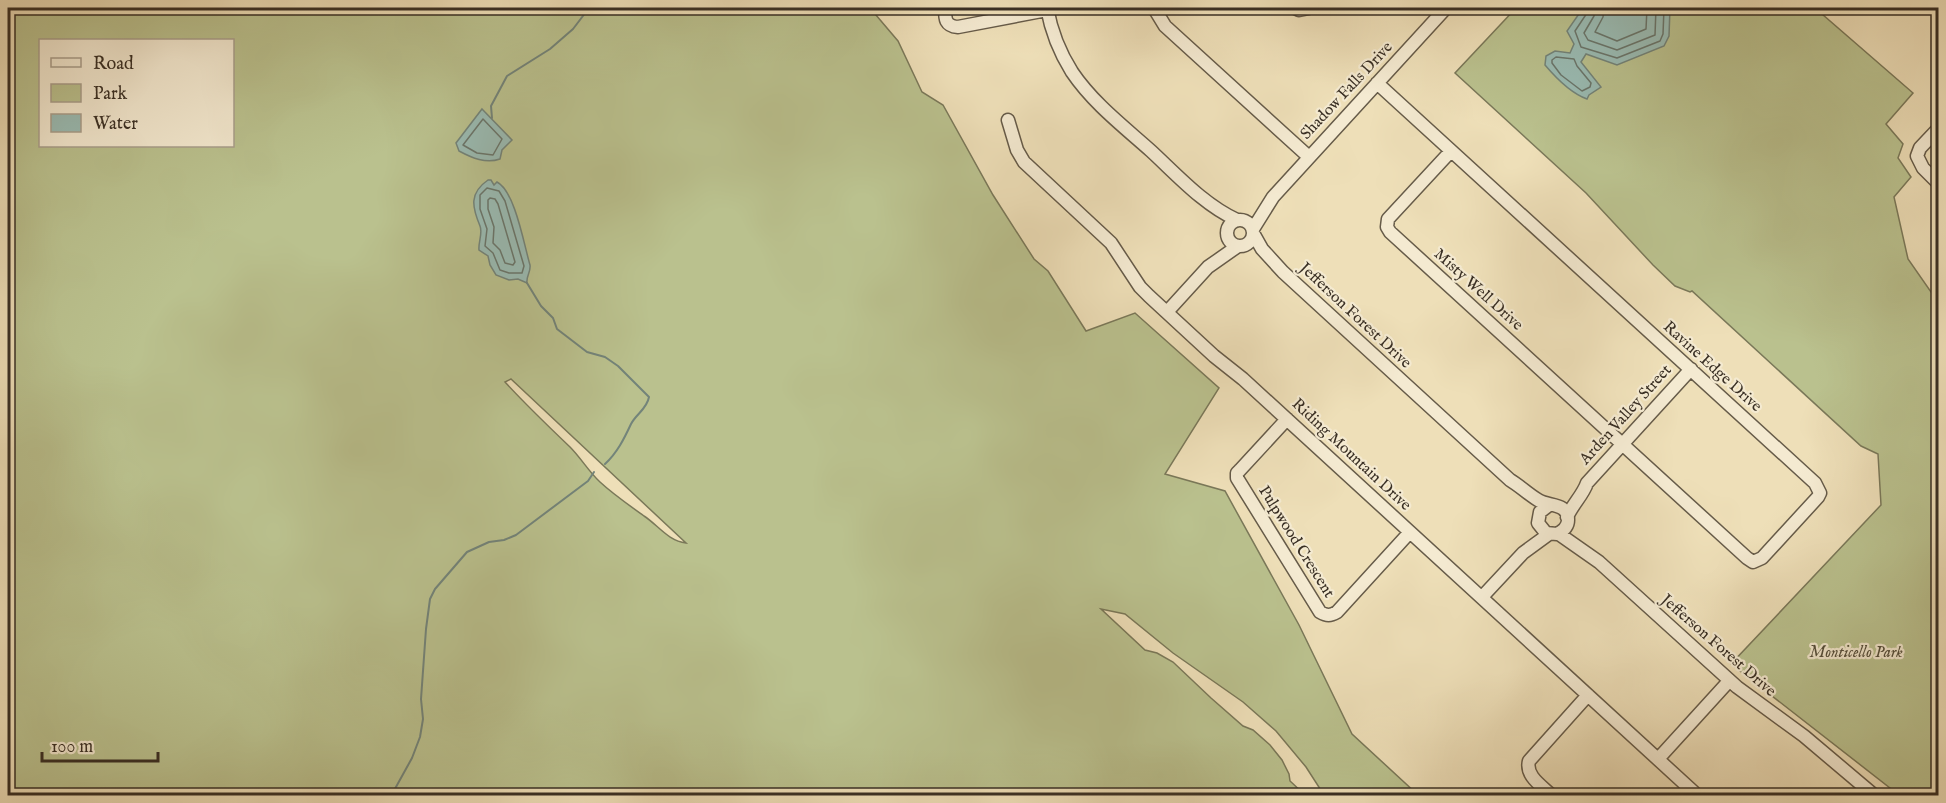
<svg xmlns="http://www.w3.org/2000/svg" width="1946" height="803" viewBox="0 0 1946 803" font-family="'IM FELL English',serif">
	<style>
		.green { fill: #bac18e; stroke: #7a7859; stroke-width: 1.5; fill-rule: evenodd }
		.water { fill: #9abcb4; stroke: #73847a; stroke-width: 1.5 }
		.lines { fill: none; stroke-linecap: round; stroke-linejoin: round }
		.shore { stroke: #6a766c; stroke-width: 1.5 }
		.stream { stroke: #73847a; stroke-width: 2 }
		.minor-casing { stroke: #665b49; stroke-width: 15 }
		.minor { stroke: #f4ead1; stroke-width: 12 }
		.labels { text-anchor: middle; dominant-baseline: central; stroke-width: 4.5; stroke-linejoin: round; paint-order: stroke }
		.street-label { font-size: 16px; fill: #392f24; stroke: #f4ead1 }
		.park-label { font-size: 16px; font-style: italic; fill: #534c39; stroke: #f4ead1 }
	</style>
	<rect width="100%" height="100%" fill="#eedfb8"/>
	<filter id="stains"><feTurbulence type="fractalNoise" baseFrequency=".00333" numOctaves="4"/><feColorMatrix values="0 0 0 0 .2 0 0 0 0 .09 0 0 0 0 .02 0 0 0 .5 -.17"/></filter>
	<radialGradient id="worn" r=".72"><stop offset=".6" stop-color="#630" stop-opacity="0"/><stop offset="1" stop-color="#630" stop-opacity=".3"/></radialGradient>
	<path class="green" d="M8,8h862l28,33 24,51 21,13 50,90 41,64 14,12 38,60 49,-18 84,75 -54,86 60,17 74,134 53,109 66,61h-94l-18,-28 -30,-36 -33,-29 -70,-49 -48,-39 -24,-5 44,41 12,3 16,9 38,36 32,28 10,4 17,15 12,15 7,14 1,7 15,14h-1297zM40,40h192v106h-192zM511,379l175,164c-18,-2 -28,-18 -42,-27 -15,-11 -30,-21 -44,-34 -11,-10 -19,-24 -30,-35 -22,-21 -44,-42 -65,-65z
		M1516,8h299l98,85 -27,31 17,20 -5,14 13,19 -17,20 14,62 30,43v493h-39l-168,-131 150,-159 -3,-51 -17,-8 -169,-155 -2,1 -15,-6 -22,-21 -67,-72 -131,-120z"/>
	<path class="water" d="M1583,8h87l-1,28 -5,10 -47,19 -31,-11 -5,8 20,25 -12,8 -2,4c-17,-6 -31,-21 -42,-34l1,-9 9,-5 15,2 4,-9 -7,-13z
		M482,109l30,31 -10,10 -2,9c-14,5 -28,-1 -41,-8l-3,-8z
		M488,180h3l3,5 3,-3c18,9 27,63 33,83 1,7 -4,11 -3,18l-9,-4 -9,1 -13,-5 -6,-10 -2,-9 -9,-6c-1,-7 4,-17 1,-24 -8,-19 -11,-33 8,-46z"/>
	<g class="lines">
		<path class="shore" d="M1588,8l-1,5 -12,18 6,16 36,11 43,-17 3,-7 1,-26
			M1595,8l-1,8 -10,17 4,7 29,10 38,-15 1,-27
			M1604,8l-1,9 -8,15 22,9 29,-12 1,-21
			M1556,57l18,2 3,7 14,17 -1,4 -8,4 -21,-16 -9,-12v-3z
			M483,119l19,20 -9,16 -16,-2 -14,-8z
			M487,188l12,3 6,10 19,65 -2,7h-13l-9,-3 -7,-17 -8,-7 2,-17 -7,-20v-14z
			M490,198l5,1 3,5 17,58 -2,3 -8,-2 -5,-13 -7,-7 1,-16 -6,-18v-9z"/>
		<path class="stream" d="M492,118l-1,-12 16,-30 43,-27 23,-20 16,-21
			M527,283l14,23 12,12 4,11 30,23 18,5 13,9 31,31c-2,12 -13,17 -18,27 -7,15 -14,29 -26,40
			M391,796l21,-38 8,-21 3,-18 -2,-20 5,-70 4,-30 5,-10 32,-37 22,-10 15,-2 12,-5 72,-54 6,-9"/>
		<defs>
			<path id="minor" d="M945,8c0,11 0,18 13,19l89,-17
				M1047,8c4,22 13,45 25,64 21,31 51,54 79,79 26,24 53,54 86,69
				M1154,8l11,18 144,131
				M1295,8l4,2 10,-2
				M1377,83l438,400 5,10 -2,4 -56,61 -9,4 -6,-4 -357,-326 -3,-5 1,-8 63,-68
				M1008,120l9,30 7,12 87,81 29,44 9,9 65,60 29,23 455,417
				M1938,129l-18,19 -3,8 6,12 15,15
				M1227 233a13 13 0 1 1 26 0a13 13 0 1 1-26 0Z
				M1253,229l20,-32 173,-189
				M1253,233l9,16 21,23 227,208c10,6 18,14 28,20 10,7 30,2 30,20 0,7 -5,11 -11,14l-11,-1 -8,-10 2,-11 9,-7
				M1167,312l41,-45 30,-21
				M1287,419l-47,51 -3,3v5l83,134c7,4 10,4 17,0l73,-80
				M1567,517c5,-12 16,-22 20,-34l104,-114
				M1559,534l40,28 138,125 67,49 71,60
				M1482,597l41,-44 26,-19
				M1658,759l71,-78
				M1552,796c-10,-10 -27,-20 -23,-35l59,-66"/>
		</defs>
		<use href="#minor" class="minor-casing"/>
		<use href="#minor" class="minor"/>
	</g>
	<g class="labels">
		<g class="street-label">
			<text transform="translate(1347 91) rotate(-47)">Shadow Falls Drive</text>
			<text transform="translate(1478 290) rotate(42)">Misty Well Drive</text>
			<text transform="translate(1355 316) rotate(43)">Jefferson Forest Drive</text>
			<text transform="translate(1712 367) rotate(42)">Ravine Edge Drive</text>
			<text transform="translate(1626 415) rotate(-48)">Arden Valley Street</text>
			<text transform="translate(1351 455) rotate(43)">Riding Mountain Drive</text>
			<text transform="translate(1296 542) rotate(58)">Pulpwood Crescent</text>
			<text transform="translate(1718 646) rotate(41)">Jefferson Forest Drive</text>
		</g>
		<g class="park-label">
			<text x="1856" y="653">Monticello Park</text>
		</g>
	</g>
	<rect width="1946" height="803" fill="none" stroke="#eedfb8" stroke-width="30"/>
	<rect x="9" y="9" width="1928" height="785" fill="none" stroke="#392f24" stroke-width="3"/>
	<rect x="15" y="15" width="1916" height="773" fill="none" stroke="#392f24" stroke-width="1.5"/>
	<rect x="39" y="39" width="195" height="108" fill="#f4ead1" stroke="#a99f8c" stroke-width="1.5"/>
	<rect x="51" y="58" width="30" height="9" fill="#f4ead1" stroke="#a99f8c" stroke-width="1.5"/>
	<text x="93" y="69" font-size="18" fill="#392f24">Road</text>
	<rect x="51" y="84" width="30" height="18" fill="#bac18e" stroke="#a99f8c" stroke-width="1.5"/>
	<text x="93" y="99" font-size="18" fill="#392f24">Park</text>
	<rect x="51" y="114" width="30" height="18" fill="#9abcb4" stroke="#a99f8c" stroke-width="1.5"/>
	<text x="93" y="129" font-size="18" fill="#392f24">Water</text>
	<path d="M42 752v9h116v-9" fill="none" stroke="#392f24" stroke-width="3"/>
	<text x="51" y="752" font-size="18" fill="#392f24" stroke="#f4ead1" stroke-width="4.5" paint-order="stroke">100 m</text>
	<rect width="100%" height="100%" filter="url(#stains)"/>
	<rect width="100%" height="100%" fill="url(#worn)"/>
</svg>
